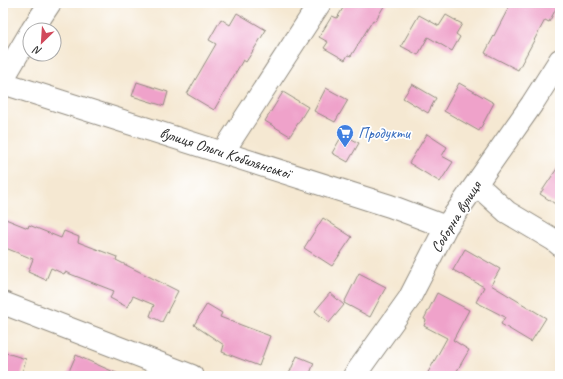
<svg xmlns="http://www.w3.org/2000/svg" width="563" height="379" viewBox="0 0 563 379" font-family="Caveat,sans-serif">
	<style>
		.building { fill: #efa2ca }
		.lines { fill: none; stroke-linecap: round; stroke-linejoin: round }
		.minor-casing { stroke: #908a7e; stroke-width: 24 }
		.minor { stroke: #fff; stroke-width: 22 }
		.labels { text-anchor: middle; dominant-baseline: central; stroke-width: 3.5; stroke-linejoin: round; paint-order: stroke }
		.shop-label { font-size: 16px; fill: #366cbe; stroke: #fff; text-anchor: start }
		.street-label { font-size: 16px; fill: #2b2b2b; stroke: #fff }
	</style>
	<rect width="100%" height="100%" fill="#fff"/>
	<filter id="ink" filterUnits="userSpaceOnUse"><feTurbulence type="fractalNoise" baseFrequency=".025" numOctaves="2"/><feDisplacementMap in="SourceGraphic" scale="8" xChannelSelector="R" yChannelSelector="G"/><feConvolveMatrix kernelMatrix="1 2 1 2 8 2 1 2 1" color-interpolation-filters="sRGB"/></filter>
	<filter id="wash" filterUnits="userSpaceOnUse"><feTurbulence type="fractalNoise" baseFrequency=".012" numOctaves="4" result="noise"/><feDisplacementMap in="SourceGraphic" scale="16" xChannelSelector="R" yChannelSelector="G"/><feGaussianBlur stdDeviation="0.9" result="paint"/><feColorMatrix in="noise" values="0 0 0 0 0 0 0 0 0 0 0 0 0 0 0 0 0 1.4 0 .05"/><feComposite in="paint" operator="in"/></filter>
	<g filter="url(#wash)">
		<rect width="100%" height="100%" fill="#f5e8d2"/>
		<g id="blocks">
			<path class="building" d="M346,3h40l-11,18 -2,-1 -22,36 -3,-1 -3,5 -21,-12 4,-6 -9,-5 13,-21 5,2z
				M511,3h48l-10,19 -4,-2 -27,50 -33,-17z
				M237,13l29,17 -20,32 -3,-2 -29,50 -27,-16 29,-50 -7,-4 12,-21 9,6z
				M419,15l20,11 7,-11 16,9 -6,10 4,3 -8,14 -24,-14 -10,18 -17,-9z
				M137,82l31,10 -4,14 -32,-10z
				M459,83l35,20 -15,28 -35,-20z
				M412,84l24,14 -8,15 -25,-15z
				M326,88l22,12 -13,22 -21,-11z
				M283,92l25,15 -18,29 -25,-15z
				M343,134l16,9 -11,19 -16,-9z
				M427,134l20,13 -5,9 11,6 -13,20 -31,-19z
				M560,164v43l-20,-13z
				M3,218l25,10 1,-3 32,13 3,-7 15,6 -1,5 39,15 -1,3 62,31 -16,31 -12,-6 4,-11 -21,-9 -6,11 -17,-9 4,-7 -49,-19 -1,2 -13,-6 -5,12 -18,-8 5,-13 -30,-12z
				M323,218l29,19 -20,29 -28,-18z
				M465,249l35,20 -9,16 55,33 -15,24 -30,-18 4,-7 -29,-15 8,-15 -31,-17z
				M359,273l27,14 -16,30 -26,-14z
				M330,293l14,12 -15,18 -14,-12z
				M437,293l32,17 -16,30 16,10 -15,26h-28l21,-38 -23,-12 2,-6 -2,-1z
				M207,304l15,9 -2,4 50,19 -11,30 -37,-14 2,-7 -30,-20z
				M3,352l23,7 -5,17h-18z
				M76,355l13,6 34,15h-56z
				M297,356l17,7 -5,13h-21z"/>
		</g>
	</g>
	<g filter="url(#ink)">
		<use href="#blocks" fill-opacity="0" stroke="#908a7e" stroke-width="1"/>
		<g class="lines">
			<defs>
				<path id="minor" d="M32,30l18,-27
					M3,79l27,-46
					M3,83l387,123 56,21
					M223,152l97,-149
					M476,184l31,28 47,28 6,5
					M3,303l189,73
					M354,376l55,-77 37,-72 86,-123 28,-44"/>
			</defs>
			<use href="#minor" class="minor-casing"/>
			<use href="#minor" class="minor"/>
		</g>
	</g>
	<defs>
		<symbol id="supermarket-pin" viewBox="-11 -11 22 30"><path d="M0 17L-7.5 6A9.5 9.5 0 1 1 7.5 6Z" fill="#3f7fe0" stroke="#fff"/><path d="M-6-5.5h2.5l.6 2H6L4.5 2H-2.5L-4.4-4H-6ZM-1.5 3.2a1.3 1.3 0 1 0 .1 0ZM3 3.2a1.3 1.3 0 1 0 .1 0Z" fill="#fff"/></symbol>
	</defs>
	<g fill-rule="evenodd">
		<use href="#supermarket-pin" x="335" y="123" width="20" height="27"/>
	</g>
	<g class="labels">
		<g class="shop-label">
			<text x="358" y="133">Продукти</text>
		</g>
		<g class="street-label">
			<text transform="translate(225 153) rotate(18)">вулиця Ольги Кобилянської</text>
			<text transform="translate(456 217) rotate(-58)">Соборна вулиця</text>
		</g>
	</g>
	<rect width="563" height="379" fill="none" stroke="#fff" stroke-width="16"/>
	<g transform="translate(42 42) rotate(205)"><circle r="19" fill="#ffffff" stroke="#aaaaaa"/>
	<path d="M0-3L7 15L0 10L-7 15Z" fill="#d1495b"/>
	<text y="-6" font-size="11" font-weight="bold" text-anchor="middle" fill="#2b2b2b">N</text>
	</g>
</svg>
